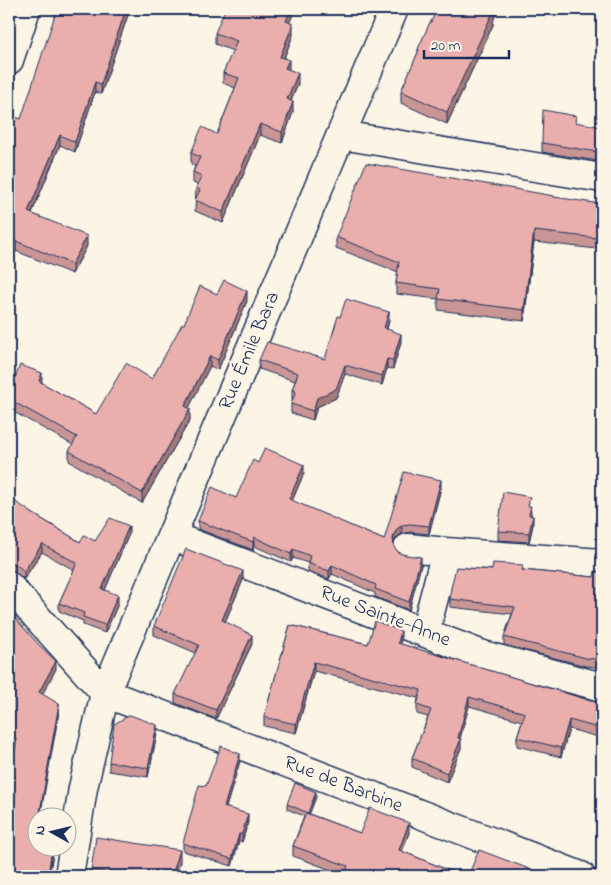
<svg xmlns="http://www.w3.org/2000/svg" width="611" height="885" viewBox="0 0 611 885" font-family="'Indie Flower',sans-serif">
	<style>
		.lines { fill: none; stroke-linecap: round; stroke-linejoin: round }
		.minor-casing { stroke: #1b2f5e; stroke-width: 31 }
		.minor { stroke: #fcf5e5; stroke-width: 28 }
		.wall { fill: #c99695; stroke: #1b2f5e }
		.shaded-wall { fill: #a47a79; stroke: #1b2f5e }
		.building { fill: #eaafad; stroke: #1b2f5e }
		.labels { text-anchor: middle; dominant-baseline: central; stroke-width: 4.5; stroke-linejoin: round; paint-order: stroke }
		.street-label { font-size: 20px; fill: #1b2f5e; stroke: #fcf5e5 }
	</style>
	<rect width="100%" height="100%" fill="#fcf5e5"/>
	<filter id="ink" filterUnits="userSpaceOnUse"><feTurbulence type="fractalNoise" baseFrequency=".02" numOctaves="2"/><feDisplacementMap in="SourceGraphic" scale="10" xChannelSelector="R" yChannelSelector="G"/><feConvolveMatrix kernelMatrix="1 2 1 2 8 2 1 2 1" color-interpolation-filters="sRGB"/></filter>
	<g filter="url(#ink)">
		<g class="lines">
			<defs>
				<path id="minor" d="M9,60l17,-51
					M341,135l261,43
					M172,536l311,119 119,32
					M408,548l38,4 156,11
					M9,586l96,107 476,183
					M425,632l21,-80
					M69,876l14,-88 22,-95 289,-684"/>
			</defs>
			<use href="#minor" class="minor-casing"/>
			<use href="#minor" class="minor"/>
		</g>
		<path class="wall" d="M130,9l-29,85 -6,-2 -20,60 -15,-7 -28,68 55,33 -15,28 -56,-23 -7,13v-149l12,4z
			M295,9l-6,14 4,12 -9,23 5,12 9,14 -7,17 2,11 -11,31 -22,-8 -37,88 -28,-12 1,-23 2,-3 -5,-2v-11l2,-6 -4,-2v-11l26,-19 18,-46 -12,-5v-10l10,-22 -18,-7v-11z
			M602,15v21l-3,-1v-8z
			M493,22v3l-46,99 -46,-21v-12l17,-38v-4z
			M602,136l-4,25 -56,-9v-9z
			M554,197l47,18 -4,34 -63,-7 -10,79 -86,-11v-11l-42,-5v-11l2,-11 -62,-24v-11z
			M217,294l30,7 -29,69 -8,-4 -22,42 2,12 -48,83 -73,-42v-10l4,-6 -61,-34v-25l30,-3 54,31 56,-35 32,-55z
			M389,321l-2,8 14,13 -8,27 -6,-1 -5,17 -37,-11 -9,24 -19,9 -4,13 -22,-7v-9l2,-5h-1v-9l3,-9 -36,-12v-9l66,-1z
			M258,463l46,10 -12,28 92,39 57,-52 -12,46 -19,-2 -8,2 -6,4 -2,6v3l5,6 22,12 -12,45 -34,-13v-4l-43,-19 -3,5 -21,-8v-8l-15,-5 -2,4 -37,-16 -1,4 -55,-21v-8l38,-23z
			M9,500l23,13 48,29 15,-1 34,-7 -24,56 13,14 -13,29 -22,-8v-4l-24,-10v-8l15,-33 -32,-18 -18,27 -10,-8h-5z
			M530,506l3,19 -4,17 -31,-2v-9z
			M492,570h31l71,7 8,-5v96l-16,-2 -82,-21v-8l8,-23 -62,-7v-8z
			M243,580l-18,42 27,22 -36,75 -41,-16v-9l21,-41 -42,-18v-9z
			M9,611l47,58 -14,25 17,18 -21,106v30h16l-5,28h-40l6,-129 -6,-3z
			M290,625l78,19 33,-4 -1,4 202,60v34l-33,-9 -8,28 -44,-11v-9l5,-16 -53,-15 -9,32 1,10 -14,34 -35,-15v-9l16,-41 -11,-3v-9l1,-7 -104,-27 -18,62 -32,-7v-9z
			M157,734l-9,43 -39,-6v-9z
			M240,761l-14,46 22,15 -6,20 -3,-1 -7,25 -49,-15v-8l23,-57z
			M316,797l-7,17 51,19h49l-7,18 60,25h-117v-1l-52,-19v-10l11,-30 -17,-7v-5z
			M180,862l-4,14h-85v-6z"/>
		<path class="shaded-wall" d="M126,9h4l-29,85v-10z
			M291,9h4l-9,23v-11z
			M493,9h5l-5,13v3l-46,99v-12z
			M293,24v11l-13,33v-11z
			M289,60v11l-4,-3z
			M298,73v11l-11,26v-11z
			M95,82v10l-20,60v-10z
			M293,102v10l-11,31v-11z
			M260,124v11l-37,88v-11z
			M602,127v9l-4,25v-9z
			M60,135v10l-32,77v-10z
			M601,204v11l-4,34v-11z
			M534,231v11l-10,79v-11z
			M87,236v10l-15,28v-10z
			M16,241v10l-7,13v-10z
			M247,291v10l-29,69v-10z
			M389,312v9l-5,16v-9z
			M401,334v8l-8,27v-9z
			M210,356v10l-25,50v-10z
			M387,359v9l-5,17v-9z
			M345,365v9l-9,24 -19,9 -4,13v-9l4,-13z
			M42,373v10l-3,-2z
			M12,401v10l-3,9v-10z
			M190,409v11l-48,83v-10z
			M304,465v8l-15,35v-9z
			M441,480v8l-12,46v-8z
			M533,516v9l-4,17v-9z
			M402,525v9l-6,4 -3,8v-8l3,-8z
			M129,526v8l-27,63v-8z
			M254,537v9l-1,4v-8z
			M42,544v8l-18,27v-8z
			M293,549v9l-2,4v-8z
			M421,557v8l-12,45v-8z
			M332,565v9l-3,5v-8z
			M243,571v9l-21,49v-9z
			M118,595v9l-13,29v-8z
			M401,631v9l-3,12v-9z
			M252,635v9l-36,75v-9z
			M56,661v8l-17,32v-9z
			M314,662v9l-18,62v-9z
			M469,697v9l-11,40v-8z
			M59,704v8l-19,106h-1z
			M569,720v9l-8,28v-9z
			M157,725v9l-9,43v-9z
			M461,739v9l-14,34v-9z
			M240,754v7l-16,53v-7z
			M316,792v5l-8,21v-5z
			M248,814v8l-6,20v-8z
			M409,823v10l-10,27v-10z
			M239,834v7l-7,25v-7z
			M52,848h2l-5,28h-1z
			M180,850v12l-4,14h-4z"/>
		<path class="building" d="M57,9h69l-25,75 -6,-2 -20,60 -15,-7 -32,77 59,24 -15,28 -56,-23 -7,13v-139l12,4z
			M225,9h66l-5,12 7,3 -13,33 9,3 -4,8 13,5 -11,26 6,3 -11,30 -22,-8 -37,88 -28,-12 5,-10 -4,-2 6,-12 -9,-4 7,-15 -9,-4 11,-26 15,7 22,-56 -16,-5 14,-32 -22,-8z
			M437,9h56l-2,3h2l-46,100 -46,-21 18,-41 -1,-1 12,-27h1z
			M602,15v13l-3,-1z
			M543,110l33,6 -1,6 27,5 -4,25 -56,-9z
			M366,163l188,33v1l47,7 -4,34 -63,-7 -10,79 -86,-11 2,-10 -44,-6 3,-21 -63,-25z
			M224,280l23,11 -29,69 -8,-4 -25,50 5,3 -48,84 -73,-42 8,-14 -65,-36 -3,9v-25l3,1 8,-21 22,8 -3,8 57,33 30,-51 26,16 30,-55h2l16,-38 17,8z
			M346,299l43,13 -5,16 17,6 -8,26 -6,-1 -5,17 -37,-11 -9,24 -19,9 -4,13 -22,-7 5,-13 -4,-1 6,-17 -39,-13 8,-18 58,17 13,-43 2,1z
			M265,448l39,17 -15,34 95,41 20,-68 37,8 -12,46 -19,-2 -8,1 -6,5 -3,8 1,9 5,6 7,2 15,2 -12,45 -34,-13 1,-4 -44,-20 -3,6 -21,-8 2,-7 -17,-7 -2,5 -37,-17 -1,5 -55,-21 14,-34 24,11 17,-38 5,3z
			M503,492l27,5 -2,9h3l-2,9 4,1 -4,17 -31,-2z
			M10,498l22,15 48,29 4,-7 11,6 15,-23 19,8 -27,63 16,6 -13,30 -22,-8 1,-4 -25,-10 18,-40 -35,-19 -18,27 -10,-8h-5v-63z
			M186,549l57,22 -21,49 30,15 -36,75 -41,-16 24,-49 -45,-19z
			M493,563l30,2 -1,5 72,7 1,-6 7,1v88l-16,-2 -82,-21 11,-30 -65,-8 1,-11 5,-21 36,3z
			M9,611l30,34 17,16 -17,31 20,12 -20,114h-1v30h14l-4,28h-39v-93l8,-44 -8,-3z
			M375,621l26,10 -3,12 204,61v25l-33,-9 -8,28 -44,-11 8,-24 -56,-16 -11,41 3,1 -14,34 -35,-15 19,-48 -14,-5 4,-15 -107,-28 -18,62 -32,-7 26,-92 78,19z
			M130,715l27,10 -9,43 -39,-6 5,-38z
			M221,746l19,8 -16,53 24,7 -6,20h-3l-7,25 -49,-16 16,-58 7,1z
			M295,783l21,9 -8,21 -21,-9z
			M370,808l39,15 -10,27 63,26h-111l-6,-2 3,-8 -55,-20 13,-33 54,20z
			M96,837l84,13 -8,26h-51v-1l-30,-5z
			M479,850l69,26h-80z"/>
	</g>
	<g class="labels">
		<g class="street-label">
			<text transform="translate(250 351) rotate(-67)">Rue Émile Bara</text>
			<text transform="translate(385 617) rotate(21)">Rue Sainte-Anne</text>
			<text transform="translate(343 785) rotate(21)">Rue de Barbine</text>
		</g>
	</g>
	<rect width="611" height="885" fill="none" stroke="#fcf5e5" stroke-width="30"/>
	<rect x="15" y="15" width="581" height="855" fill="none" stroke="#1b2f5e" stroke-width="2" filter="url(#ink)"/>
	<g transform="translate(52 832) rotate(278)"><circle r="24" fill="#fcf5e5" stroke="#a2a6af"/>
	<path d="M0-4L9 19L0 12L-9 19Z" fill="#1b2f5e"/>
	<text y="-8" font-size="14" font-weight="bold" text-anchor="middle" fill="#1b2f5e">N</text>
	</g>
	<path d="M424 50v8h85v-8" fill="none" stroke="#1b2f5e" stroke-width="2.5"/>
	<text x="431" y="50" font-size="15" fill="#1b2f5e" stroke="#fcf5e5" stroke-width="4" paint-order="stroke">20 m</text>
</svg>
